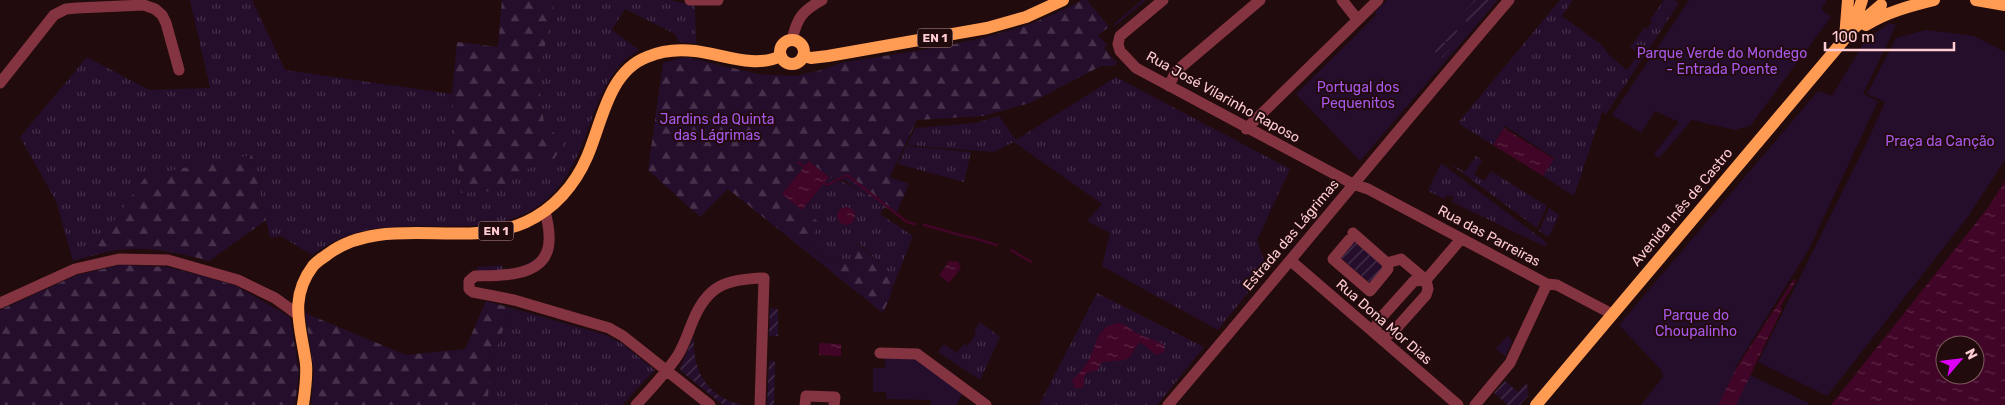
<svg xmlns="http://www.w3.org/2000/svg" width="2005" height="405" viewBox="0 0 2005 405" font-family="Rubik,sans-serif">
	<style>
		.grass { fill: url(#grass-tufts) }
		.forest { fill: url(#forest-firs) }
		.park { fill: #250e2c }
		.garden { fill: url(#garden-furrows) }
		.water { fill: url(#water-ripples); fill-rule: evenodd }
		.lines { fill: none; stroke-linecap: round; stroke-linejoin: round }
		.stream { stroke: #410527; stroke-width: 2.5 }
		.minor { stroke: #843341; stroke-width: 11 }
		.major { stroke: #ff9b53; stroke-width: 12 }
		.labels { text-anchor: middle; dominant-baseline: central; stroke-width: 4; stroke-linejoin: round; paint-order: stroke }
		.shield { fill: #220b0c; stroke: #bd9296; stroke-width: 1 }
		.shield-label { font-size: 12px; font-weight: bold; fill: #ffccd1 }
		.park-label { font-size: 14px; fill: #a758e9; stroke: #220b0c }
		.street-label { font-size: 14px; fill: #ffccd1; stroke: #220b0c }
	</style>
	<defs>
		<pattern id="grass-tufts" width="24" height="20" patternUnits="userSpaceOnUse" patternTransform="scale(1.25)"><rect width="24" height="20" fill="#250e2c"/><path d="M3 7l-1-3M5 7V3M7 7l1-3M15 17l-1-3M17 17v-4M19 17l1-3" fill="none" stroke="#46304a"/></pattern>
		<pattern id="forest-firs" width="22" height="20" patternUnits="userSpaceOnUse" patternTransform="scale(1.25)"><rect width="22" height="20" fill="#250e2c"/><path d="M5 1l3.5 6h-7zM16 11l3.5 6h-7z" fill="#46304a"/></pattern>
		<pattern id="garden-furrows" width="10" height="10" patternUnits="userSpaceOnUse" patternTransform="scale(1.25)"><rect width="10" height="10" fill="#250e2c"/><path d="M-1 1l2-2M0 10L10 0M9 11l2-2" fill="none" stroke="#46304a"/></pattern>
		<pattern id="water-ripples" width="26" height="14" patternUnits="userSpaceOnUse" patternTransform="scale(1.25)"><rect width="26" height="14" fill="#410527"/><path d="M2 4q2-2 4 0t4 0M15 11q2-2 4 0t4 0" fill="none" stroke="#5e2845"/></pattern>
	</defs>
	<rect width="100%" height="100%" fill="#220b0c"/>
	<path class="grass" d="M190,0h62l33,70 167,24 9,98 93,-33 -10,-36 -6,-46 16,-72 -1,-5h117l25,6 1,37 -17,-1 -4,-8 -50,-25 -13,21 27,20c-54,30 -43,113 -98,154 -49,37 -122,13 -178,27 -19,4 -35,13 -51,24l-31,-19 -11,2 -18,-83 -156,90 10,7 -33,9 -17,-60 -36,-64 67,-80 62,33 61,-2z
		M1142,0h4l-31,26 -1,-2z
		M1560,0h13l-11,16 41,30 5,8 19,16 12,-16 -9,-7 15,-20 2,2 5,-7 -2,-2 14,-20h10l5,3 -73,111 -4,-2 -28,84 -31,-20 11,-18 -49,-32 -12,19 -35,-22z
		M1116,77l174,92 -33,71 10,29 -49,61 -116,-64 8,-33 -23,-12 15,-17 -88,-62 -21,10 -86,-7 8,-17 60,-5 24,-7 17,24z
		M906,146l65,6 -7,30 -66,-18z
		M1476,156l6,4 -8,14 10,7 7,-10 56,35 -10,22 -88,-65 16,9z
		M1441,163l105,79v5l-94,-45 2,-5 -7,-2 -2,4 -17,-8z
		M829,177c21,5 37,18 54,32l-3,5 33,22 -20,51c-6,-17 -22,-34 -36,-45l-6,22c-18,0 -30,-6 -41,-19l3,-11 -11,-24z
		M1549,208l10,7 -10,22 -10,-6z
		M537,258h4l-23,12 -41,2v-5l25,-2 1,4 15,-1z
		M1097,293l107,54 -47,58h-118z
		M511,308l95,27 14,7 35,28 -33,35h-135l5,-45z
		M980,322l20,15 -20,43 -42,-28 6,-8 13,9 7,-9 3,2 9,-12 -2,-3z
		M1508,335l4,7 -7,14 -9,-7z"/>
	<path class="forest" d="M502,0h51l1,5 -16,72 6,46 20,20 -10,16 -38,14 -9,17 -46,3 -9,-99 5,-52 41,5z
		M1082,0h5l22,27 -11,8 9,10 -3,3 13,15 -3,3h-13l-71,37 -47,13 -66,4 -27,57 19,7 -13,30 -11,-7 -2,2 -15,-12 -24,-17 -15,-3 -20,-16 -27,33 39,30 -8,10 -3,11c11,14 22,19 41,19l5,-22c10,8 35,31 36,44 1,7 -6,19 -9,27l-155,-124 -28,28 -52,-47 15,-107 22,-6 73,17 37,2 26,-6 20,-7c82,-14 167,-21 241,-63z
		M252,155l14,65 -57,41c-33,-9 -69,-17 -103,-9l-10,-7 51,-70z
		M120,265l47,2 36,9 33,10 54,31 9,55 -4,33h-295v-95l77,-35z
		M486,301l25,7 -19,52 -5,45h-176l3,-34 -9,-58 101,42 59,-6z"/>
	<path class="park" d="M1387,0h111l-138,161 -64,-67 80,-79 -1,-3z
		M1689,0h138l-6,9 10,8 -81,109 -15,4 -43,-10 -33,38 -5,-4 25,-32 -24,-11 -14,22 -29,-18z
		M1889,23l7,2 -33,69 15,7 -69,148 -74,119 74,35 -2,2h-166l22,-28 -1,-6 -43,-46 199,-234 14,5 33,-55z
		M1926,30l48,6 31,16v108l-38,58 -140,178 -69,-34 110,-222 17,-38 -18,-8 29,-56z
		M885,357l32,2 45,35 -6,11h-25v-5l-45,-1v-7h-13v-24h12z"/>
	<path class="garden" d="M1475,0h17l-22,25 -9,-9z
		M1452,26l10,9 -10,11 -10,-8z
		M1440,39l11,9 -9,10 -10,-9z
		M1354,241l31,27 -14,16 -31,-27z
		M770,308l8,1v27h-9z
		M694,336c-2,35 13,61 48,69h-19l-42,-34 -1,-3z
		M769,361h6l-1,44h-7z
		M1505,381l13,11 9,-10 1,14 -8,9h-12l-14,-12z"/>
	<path class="water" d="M1504,128l50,31 -11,17 -50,-31z
		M809,161l20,16 -27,33 -20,-16z
		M2005,181v224h-174l156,-196zM1945,345h30v30h-30z
		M837 216a9 9 0 1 1 18 0a9 9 0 1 1-18 0Z
		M950,260l3,2 5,-1 3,7 -12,15 -10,-8z
		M1794,279l2,2 -16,26 2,2 -46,96h-18l19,-38z
		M1119,323l8,3 9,7 27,11 2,4 -1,4 -7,3c-7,-3 -10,-10 -18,-13l-9,15 -5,3 -23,2 -5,9h-6c-12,7 -5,8 -8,17h-8l-3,-7c4,-6 11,-11 15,-18 11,-17 7,-37 32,-40z
		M819,343l22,1v12l-22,-1z"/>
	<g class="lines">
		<path class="stream" d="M798,162l7,5
			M823,182l4,3 20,-10 60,47 8,2
			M924,225l44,12
			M970,237l27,8
			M1011,250l15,9
			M1027,260l4,2"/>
		<path class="minor" d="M690,0h28
			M1163,0l-43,36 -2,8 2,7 16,17 217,116 15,5 179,95 10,1 55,29
			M1342,0l15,19
			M792,40c5,-22 10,-29 30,-40
			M0,83l54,-68 12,-6 11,-1 67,-3 11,4 7,6 4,8 13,47
			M1169,86l6,-13 6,-6 79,-67
			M1246,129l132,-129
			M545,211c2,8 4,16 4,24 3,43 -44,40 -74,41l-6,5v8l4,3 41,8 95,28 14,8 87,69
			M1353,233l34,30 14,-4 25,21
			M1349,240l-16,19 37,32 18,-22 -1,-6
			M1291,261l167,144
			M1426,280l-12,1 -35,39 -3,6 1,9 9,1 7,-4 33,-37 2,-6 -2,-9 35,-41
			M0,303l75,-34 44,-10 49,1 70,20 37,18 22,16
			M880,353l37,1 69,51
			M636,405c15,-16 30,-32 42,-50 6,-10 10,-22 14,-32 15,-38 34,-44 72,-45l-4,127
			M805,405l1,-9 29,1 -1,8
			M1168,405c115,-134 226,-271 341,-405
			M1475,405l35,-42 37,-79"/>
		<path class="major" d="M1976,0l29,5
			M1866,25c21,-13 44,-19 68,-25
			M1853,29l9,-29
			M1845,38l3,-38
			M780 52a12 12 0 1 1 24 0a12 12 0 1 1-24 0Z
			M803,56l8,2 17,-2 159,-28 39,-11 37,-17
			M303,405c2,-13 4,-28 3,-41 -5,-37 -18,-65 7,-98 4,-5 10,-8 15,-12 55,-41 138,-4 198,-32 28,-13 49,-37 61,-65 15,-34 21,-85 60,-100 16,-7 31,-8 48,-6 27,3 60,18 86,5
			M1536,405l317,-376 28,-24"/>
	</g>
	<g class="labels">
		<g class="shield">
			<rect x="917.5" y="28.5" width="35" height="19" rx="4"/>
			<rect x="478.5" y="221.5" width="35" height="19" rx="4"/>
		</g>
		<g class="shield-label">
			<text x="935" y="38">EN 1</text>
			<text x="496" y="231">EN 1</text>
		</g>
		<g class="park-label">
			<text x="1722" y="53">Parque Verde do Mondego<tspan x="1722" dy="16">- Entrada Poente</tspan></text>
			<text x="1358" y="87">Portugal dos<tspan x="1358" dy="16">Pequenitos</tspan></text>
			<text x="717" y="119">Jardins da Quinta<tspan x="717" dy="16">das Lágrimas</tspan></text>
			<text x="1940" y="141">Praça da Canção</text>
			<text x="1696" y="315">Parque do<tspan x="1696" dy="16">Choupalinho</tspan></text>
		</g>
		<g class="street-label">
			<text transform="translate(1223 97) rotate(29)">Rua José Vilarinho Raposo</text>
			<text transform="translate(1682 207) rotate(-50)">Avenida Inês de Castro</text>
			<text transform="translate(1291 235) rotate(-50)">Estrada das Lágrimas</text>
			<text transform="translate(1489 236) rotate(28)">Rua das Parreiras</text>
			<text transform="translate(1384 322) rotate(41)">Rua Dona Mor Dias</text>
		</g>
	</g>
	<g transform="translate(1960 360) rotate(62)"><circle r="24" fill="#220b0c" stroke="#7a585b"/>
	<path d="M0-4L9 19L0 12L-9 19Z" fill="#dc00f7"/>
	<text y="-8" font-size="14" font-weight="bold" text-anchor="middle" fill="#ffccd1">N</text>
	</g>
	<path d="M1825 42v8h129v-8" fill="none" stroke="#ffccd1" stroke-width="2.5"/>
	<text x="1832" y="42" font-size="15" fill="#ffccd1" stroke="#220b0c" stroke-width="4" paint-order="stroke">100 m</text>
</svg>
